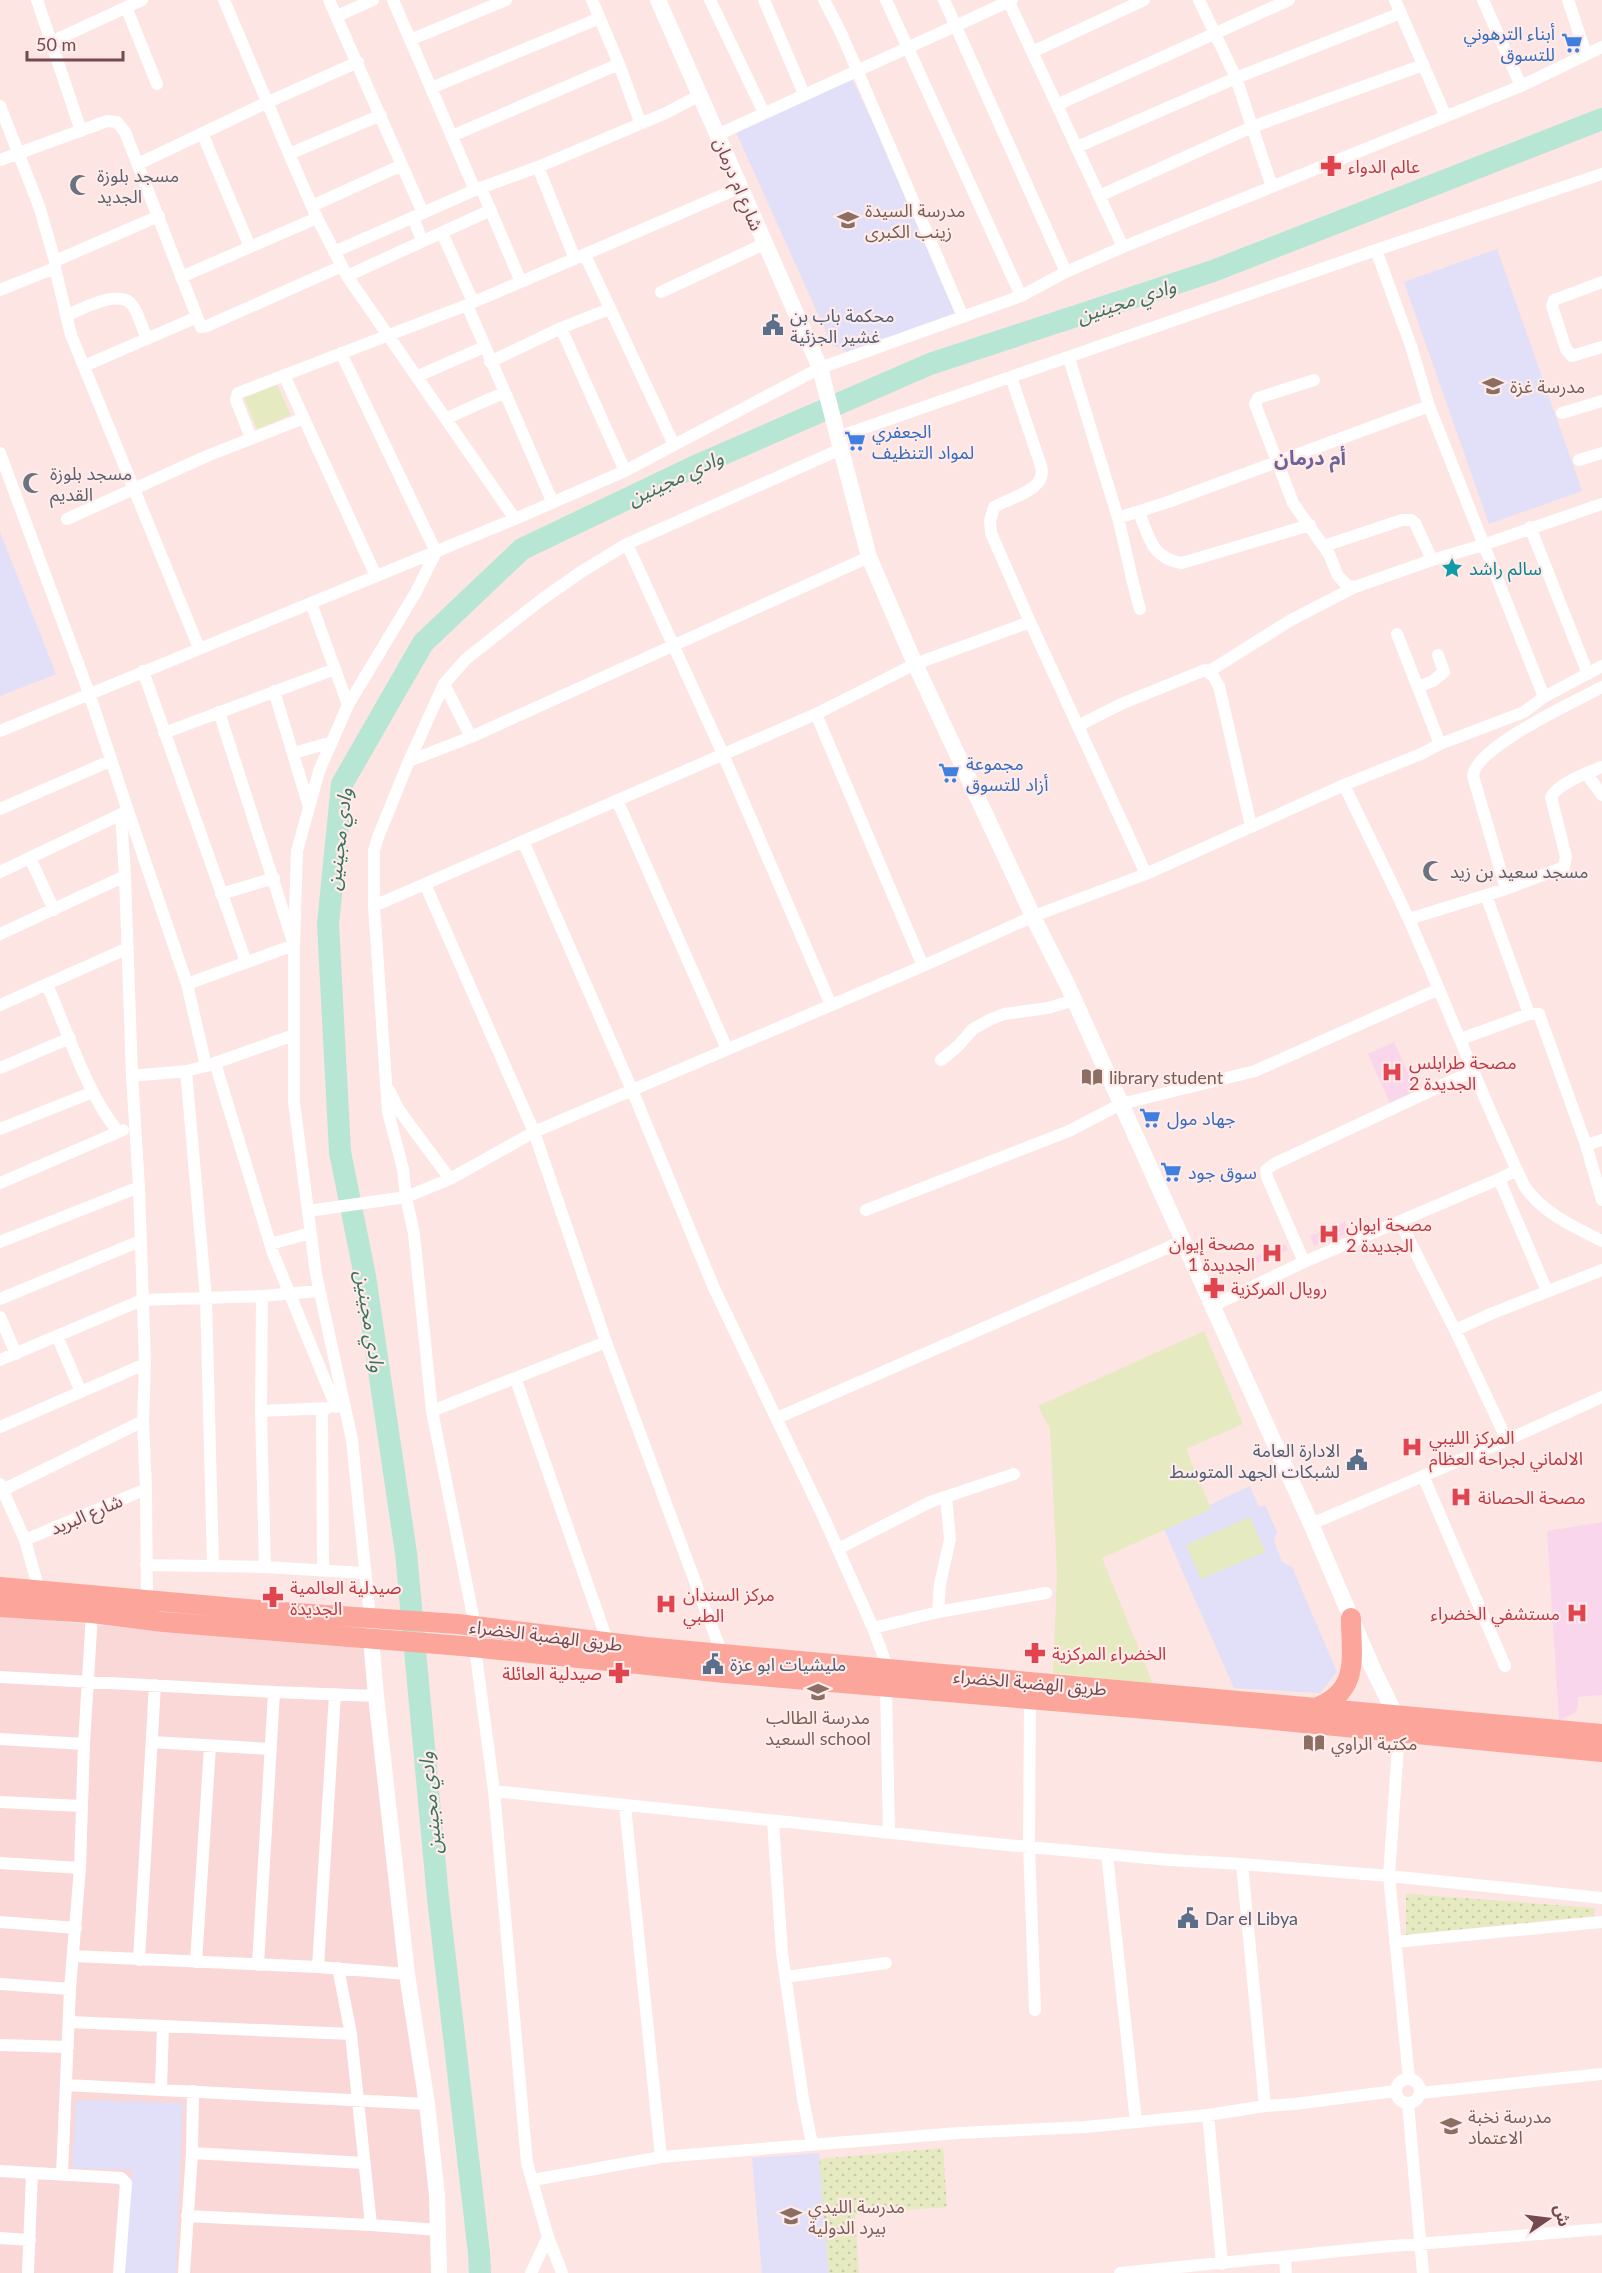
<svg xmlns="http://www.w3.org/2000/svg" width="1602" height="2273" viewBox="0 0 1602 2273" font-family="Lato,'Noto Sans Arabic',sans-serif">
	<style>
		.residential { fill: #f9d8d7 }
		.education { fill: #e2dff8 }
		.medical { fill: #fad6ed }
		.green { fill: #e6eac1 }
		.garden { fill: url(#garden-dots) }
		.lines { fill: none; stroke-linecap: round; stroke-linejoin: round }
		.river { stroke: #b7e6d4; stroke-width: 22 }
		.minor { stroke: #fff; stroke-width: 12 }
		.tertiary { stroke: #fff; stroke-width: 16 }
		.primary { stroke: #fba59b; stroke-width: 20 }
		.labels { text-anchor: middle; dominant-baseline: central; stroke-width: 4.5; stroke-linejoin: round; paint-order: stroke }
		.shop-label { font-size: 18px; fill: #366cbe; stroke: #ffebe9; text-anchor: start }
		.health-label { font-size: 18px; fill: #be3a42; stroke: #ffebe9; text-anchor: start }
		.worship-label { font-size: 18px; fill: #5b616d; stroke: #ffebe9; text-anchor: start }
		.street-label { font-size: 18px; fill: #744950; stroke: #ffebe9 }
		.education-label { font-size: 18px; fill: #785e54; stroke: #ffebe9; text-anchor: start }
		.service-label { font-size: 18px; fill: #4e5e75; stroke: #ffebe9; text-anchor: start }
		.culture-label { font-size: 18px; fill: #0d838f; stroke: #ffebe9; text-anchor: start }
		.water-label { font-size: 20px; font-style: italic; fill: #3a735f; stroke: #ffebe9 }
		.neighbourhood-label { font-size: 20px; font-weight: bold; fill: #6c6498; stroke: #ffebe9 }
	</style>
	<defs>
		<pattern id="garden-dots" width="8" height="8" patternUnits="userSpaceOnUse" patternTransform="scale(1.5)"><rect width="8" height="8" fill="#e6eac1"/><path d="M2 2h.1M6 6h.1" fill="none" stroke="#c9caa8" stroke-width="1.8" stroke-linecap="round"/></pattern>
	</defs>
	<rect width="100%" height="100%" fill="#fce5e3"/>
	<path class="residential" d="M0,1615l94,10 275,23 62,534 4,91h-435z"/>
	<path class="education" d="M851,77l112,233 -111,44 -20,-9 -97,-215z
		M1497,249l85,242 -93,33 -85,-242z
		M0,532l56,142 -56,22z
		M1250,1486l9,21 6,-2 12,27 -3,9 8,21 10,5 45,105 -17,21 -86,-5 -71,-161z
		M76,2100l107,3 -7,170h-52l8,-103 -60,-2z
		M819,2153l10,120h-67l-10,-115z"/>
	<path class="medical" d="M1394,1042l22,49 -26,12 -22,-49z
		M1345,1222l4,11 -35,13 -4,-10z
		M1285,1244l3,6 -30,13 -3,-6z
		M1602,1522v173l-24,2v9l-2,6 -17,9 -12,-190z"/>
	<path class="green" d="M277,385l14,30 -34,14 -13,-31z
		M1204,1331l39,93 -57,25 25,60 -109,49 51,126 -100,-11 4,-98 -7,-146 -12,-23z
		M1250,1517l15,35 -64,27 -15,-34z"/>
	<path class="garden" d="M1406,1894h1l188,14 -1,8 -188,19z
		M943,2148l4,59 -92,7 4,59h-30l-10,-114z"/>
	<g class="lines">
		<path class="river" d="M480,2273l-1,-20 -41,-355 -32,-345 -41,-277 -25,-124 -12,-228 14,-140 81,-141 99,-94 178,-85 230,-100 283,-93 389,-152"/>
		<path class="minor" d="M37,0l44,131
			M224,0l65,154 28,64 30,58 168,243
			M329,0l94,213
			M393,0l82,190
			M592,0l27,64 21,58
			M710,0l54,113
			M764,0l40,94
			M824,0l18,35 121,282
			M886,0l135,296
			M944,0l122,272
			M1008,0l115,247
			M1199,0l37,78 36,109
			M1395,0l50,115
			M1483,0l38,86
			M1568,0l18,54
			M126,7l31,77
			M337,16l36,-16
			M410,40l96,-40
			M51,42l91,-42
			M1032,52l112,-52
			M431,88l169,-70
			M1059,104l230,-104
			M0,106l39,100 16,55
			M202,133l48,114
			M717,135l295,-135
			M452,136l167,-72
			M1077,147l159,-69 165,-65
			M289,154l92,-39
			M0,160l107,-39 10,1 8,10 76,195 6,-1 135,-60
			M138,164l128,-61 92,-41
			M538,167l37,92
			M481,188l40,94
			M1099,196l153,-69 171,-62
			M312,206l90,-41
			M413,217l9,24
			M442,233l31,69
			M1376,250l35,96 18,60 115,291
			M334,252l141,-62 63,-23 128,-54 34,-18
			M585,255l89,190
			M55,268l16,67 128,313
			M347,276l144,-66
			M181,277l136,-59
			M1602,282l-48,18 -2,6 14,43 6,7 30,-9
			M0,290l55,-22v-7l104,-45
			M661,292l103,-48
			M467,305l85,196
			M67,315c16,-6 54,-28 66,-9 6,9 9,21 13,31
			M561,328l64,143
			M341,353l95,199
			M1069,358l49,160 50,-16 261,-96
			M490,362l71,-34 48,-19
			M84,366l111,-48
			M284,375l92,201
			M418,376l66,-29
			M1314,380l-56,18 -3,6 38,99 36,51 9,22 9,9 8,2
			M1562,413l40,-12
			M447,418l56,-25
			M838,437l538,-187 226,-76
			M251,438l-15,-38 2,-7 229,-88 272,-117
			M841,449l-214,95 -46,28 -40,28 -75,59 -22,25 -35,77 -31,76 -4,14v55l14,206 15,57 3,28 44,-18 84,-47 389,-166 111,-50 112,-42 198,-89
			M0,453l89,240 39,118
			M1579,460l23,-7
			M1139,513c11,25 12,45 43,50l128,-38
			M1118,518c8,31 13,61 22,91
			M67,519l140,-63 97,-38
			M1530,527l58,147
			M627,544l96,210 108,251
			M1324,546l78,-26h9l4,3 17,37
			M311,603l37,102
			M1030,622l116,252
			M1397,634l43,110
			M1602,666l-58,31 -20,15 -84,32 -19,10 -77,31c22,46 45,91 66,137 39,88 73,178 115,265 18,26 49,40 77,54
			M143,671l103,291
			M1208,672l83,-52 64,-33 77,-27 51,-15 119,-41
			M444,684l27,53
			M1418,687l15,-6 11,-9 -6,-17
			M274,691l35,116
			M816,714l107,252
			M1078,726l43,-22 79,-32 5,-2 8,6 6,10 32,140
			M0,731l515,-212 110,-48 195,-103 201,-72 45,-24 57,-25 398,-161 81,-39
			M164,733l171,-64
			M294,753l38,-11
			M409,761l62,-24 398,-180
			M1586,773l16,22
			M617,800l110,249
			M0,809l110,-48
			M121,815l4,61 7,200 7,111 6,177 -2,57 3,68 1,111
			M523,841l109,249 82,198 110,230 49,110 65,-16 108,-19
			M30,858l24,52
			M0,872l128,-61 59,173 19,82 9,-3 58,190 63,154
			M425,884l109,248 72,210 116,312
			M1506,889l-33,-113c2,-29 103,-75 129,-89
			M221,894l53,-16
			M1486,895l43,119
			M374,906l442,-192 99,-50 115,-42 -39,-89 -1,-12 4,-14c17,-10 54,-17 47,-41l-30,-89
			M1409,919l97,-30 58,-22 2,-10 -15,-60c7,-13 37,-25 51,-30
			M0,934l125,-58
			M187,984l107,-39 -75,-233
			M47,985c22,49 38,105 71,147
			M0,1005l128,-57
			M1461,1039l68,-25h10l47,131 16,55
			M941,1060l17,-14 15,-17 16,-9 15,-6 44,-6 27,-8
			M215,1063l79,-28
			M206,1066l-20,5 20,227 7,267
			M0,1068l70,-30
			M132,1076l54,-5
			M389,1090l10,20 51,69
			M0,1129l93,-37
			M1586,1145l16,-5
			M1499,1179l48,112
			M0,1183l123,-53
			M866,1210l203,-79 52,-27 134,-33 184,-82
			M308,1211l98,-14 8,37 18,177 43,215
			M1400,1222l55,108 52,110
			M0,1242l139,-55
			M270,1244l41,-11
			M1304,1262l-37,-85 -1,-7 8,-6 199,-93
			M262,1296l-1,115 4,156
			M0,1299l140,-58
			M1212,1306l92,-44 195,-83 18,-9
			M0,1317l16,37
			M1455,1330l38,-17 109,-43
			M57,1336l24,56
			M0,1360l142,-60 120,-4 57,-5
			M516,1380l92,263
			M322,1409l1,160
			M261,1411l67,-3
			M432,1411l174,-69
			M777,1418l406,-177
			M0,1427l145,-63
			M1423,1476l82,190
			M0,1484l25,56 14,50
			M3,1490l140,-69
			M1311,1524l196,-84 95,-43
			M25,1540l121,-51
			M838,1549l92,-47 84,-28
			M146,1565l119,2 99,6
			M938,1612l2,-28 10,-45 -4,-42
			M370,1618l-18,-178 -36,-166 -22,-172v-157l3,-94 22,-80 29,-66 68,-113 20,-40
			M873,1628l15,41
			M475,1648l19,143 33,372 21,74 14,36
			M0,1677l274,15 102,4
			M886,1687l3,145
			M1030,1700l-1,146 6,164
			M1399,1732l-10,144 20,203
			M0,1739l84,5
			M152,1742l119,7
			M494,1791l492,52 184,17 72,4
			M0,1802l81,4
			M625,1806l36,351
			M773,1821l9,132 21,146 9,45
			M1107,1854l29,268
			M0,1863l80,5
			M0,1922l76,6
			M1395,1942l207,-20
			M73,1956l245,11 89,7
			M139,1960l16,-275
			M196,1962l14,-216
			M258,1965l16,-273
			M318,1967l17,-273
			M338,1968l13,66 20,191
			M786,1977l100,-14
			M0,1984l70,5
			M69,2022l282,12
			M0,2045l68,2
			M1396 2091a12 12 0 1 1 24 0a12 12 0 1 1-24 0Z
			M66,2085l361,19
			M161,2089l2,-63
			M1420,2093l182,-19
			M1408,2104l15,169
			M1265,2106l-23,-242 147,12 213,22
			M1208,2115l14,149
			M192,2153l172,10
			M0,2171l121,7 5,5 -7,90
			M62,2174l8,-185 10,-121 4,-124 8,-131
			M533,2180l128,-23 297,-24 127,-6 123,-12 57,-9 30,-2 100,-13
			M187,2216l184,9 68,5
			M0,2238l30,2
			M1285,2257l1,16
			M28,2273l4,-100
			M184,2273l8,-120 1,-62
			M531,2273l17,-36
			M1120,2273l260,-26 222,-18"/>
		<path class="tertiary" d="M658,0l162,368 49,189 46,107 124,265 28,55 244,540 62,145 22,45 3,11
			M370,1627l6,69 31,278 20,130 10,91 2,78"/>
		<path class="primary" d="M0,1587l281,25 177,12 188,23 956,87
			M0,1607l92,6 72,9 298,24 263,27 549,47 328,32
			M1315,1708c46,-17 36,-51 36,-90"/>
	</g>
	<defs>
		<symbol id="supermarket-bare" viewBox="-9 -9 18 18"><path d="M-6-5.5h2.5l.6 2H6L4.5 2H-2.5L-4.4-4H-6ZM-1.5 3.2a1.3 1.3 0 1 0 .1 0ZM3 3.2a1.3 1.3 0 1 0 .1 0Z" fill="#3f7fe0" stroke="#ffebe9" stroke-width="2.5" paint-order="stroke"/></symbol>
		<symbol id="pharmacy-bare" viewBox="-9 -9 18 18"><path d="M-2-6h4v4h4v4h-4v4h-4v-4h-4v-4h4Z" fill="#e0444e" stroke="#ffebe9" stroke-width="2.5" paint-order="stroke"/></symbol>
		<symbol id="mosque-bare" viewBox="-9 -9 18 18"><path d="M3.5-4.9A6 6 0 1 0 3.5 4.9A5 5 0 1 1 3.5-4.9Z" fill="#6b7280" stroke="#ffebe9" stroke-width="2.5" paint-order="stroke"/></symbol>
		<symbol id="school-bare" viewBox="-9 -9 18 18"><path d="M0-5L7-2L0 1L-7-2ZM-4 1L0 2.5L4 1V4Q0 6-4 4Z" fill="#8d6e63" stroke="#ffebe9" stroke-width="2.5" paint-order="stroke"/></symbol>
		<symbol id="civic-bare" viewBox="-9 -9 18 18"><path d="M-.6-6.5H3V-4.5H.6V-3L4-1V1h2V6H-6V1h2V-1L-.6-3ZM-1.2 2.5V6h2.4V2.5Z" fill="#5c6f8a" stroke="#ffebe9" stroke-width="2.5" paint-order="stroke"/></symbol>
		<symbol id="sight-bare" viewBox="-9 -9 18 18"><path d="M0-6L1.8-2.2L6-1.7L2.9 1.2L3.7 5.4L0 3.3L-3.7 5.4L-2.9 1.2L-6-1.7L-1.8-2.2Z" fill="#0f9aa8" stroke="#ffebe9" stroke-width="2.5" paint-order="stroke"/></symbol>
		<symbol id="hospital-bare" viewBox="-9 -9 18 18"><path d="M-5-5h3v3.5h4V-5h3V5h-3V1.5h-4V5h-3Z" fill="#e0444e" stroke="#ffebe9" stroke-width="2.5" paint-order="stroke"/></symbol>
		<symbol id="library-bare" viewBox="-9 -9 18 18"><path d="M-6-4Q-3-5.5-.7-3.5V5Q-3 3-6 4ZM6-4Q3-5.5 .7-3.5V5Q3 3 6 4Z" fill="#8d6e63" stroke="#ffebe9" stroke-width="2.5" paint-order="stroke"/></symbol>
	</defs>
	<g fill-rule="evenodd">
		<use href="#supermarket-bare" x="1557" y="28" width="30" height="30"/>
		<use href="#pharmacy-bare" x="1316" y="151" width="30" height="30"/>
		<use href="#mosque-bare" x="65" y="170" width="30" height="30"/>
		<use href="#school-bare" x="833" y="205" width="30" height="30"/>
		<use href="#civic-bare" x="758" y="310" width="30" height="30"/>
		<use href="#school-bare" x="1478" y="371" width="30" height="30"/>
		<use href="#supermarket-bare" x="840" y="426" width="30" height="30"/>
		<use href="#mosque-bare" x="18" y="468" width="30" height="30"/>
		<use href="#sight-bare" x="1437" y="553" width="30" height="30"/>
		<use href="#supermarket-bare" x="934" y="758" width="30" height="30"/>
		<use href="#mosque-bare" x="1418" y="856" width="30" height="30"/>
		<use href="#hospital-bare" x="1377" y="1057" width="30" height="30"/>
		<use href="#library-bare" x="1077" y="1062" width="30" height="30"/>
		<use href="#supermarket-bare" x="1135" y="1103" width="30" height="30"/>
		<use href="#supermarket-bare" x="1156" y="1157" width="30" height="30"/>
		<use href="#hospital-bare" x="1314" y="1219" width="30" height="30"/>
		<use href="#hospital-bare" x="1257" y="1238" width="30" height="30"/>
		<use href="#pharmacy-bare" x="1199" y="1273" width="30" height="30"/>
		<use href="#hospital-bare" x="1397" y="1432" width="30" height="30"/>
		<use href="#civic-bare" x="1342" y="1445" width="30" height="30"/>
		<use href="#hospital-bare" x="1446" y="1482" width="30" height="30"/>
		<use href="#pharmacy-bare" x="258" y="1582" width="30" height="30"/>
		<use href="#hospital-bare" x="651" y="1589" width="30" height="30"/>
		<use href="#hospital-bare" x="1562" y="1598" width="30" height="30"/>
		<use href="#pharmacy-bare" x="1020" y="1638" width="30" height="30"/>
		<use href="#civic-bare" x="698" y="1649" width="30" height="30"/>
		<use href="#pharmacy-bare" x="604" y="1658" width="30" height="30"/>
		<use href="#school-bare" x="803" y="1677" width="30" height="30"/>
		<use href="#library-bare" x="1299" y="1728" width="30" height="30"/>
		<use href="#civic-bare" x="1173" y="1903" width="30" height="30"/>
		<use href="#school-bare" x="1436" y="2111" width="30" height="30"/>
		<use href="#school-bare" x="776" y="2201" width="30" height="30"/>
	</g>
	<g class="labels">
		<g class="shop-label">
			<text x="1555" y="33" text-anchor="end">أبناء الترهوني<tspan x="1555" dy="21">للتسوق</tspan></text>
			<text x="872" y="431">الجعفري<tspan x="872" dy="21">لمواد التنظيف</tspan></text>
			<text x="966" y="763">مجموعة<tspan x="966" dy="21">أزاد للتسوق</tspan></text>
			<text x="1167" y="1118">جهاد مول</text>
			<text x="1188" y="1172">سوق جود</text>
		</g>
		<g class="health-label">
			<text x="1348" y="166">عالم الدواء</text>
			<text x="1409" y="1062">مصحة طرابلس<tspan x="1409" dy="21">الجديدة 2</tspan></text>
			<text x="1346" y="1224">مصحة ايوان<tspan x="1346" dy="21">الجديدة 2</tspan></text>
			<text x="1255" y="1243" text-anchor="end">مصحة إيوان<tspan x="1255" dy="21">الجديدة 1</tspan></text>
			<text x="1231" y="1288">رويال المركزية</text>
			<text x="1429" y="1437">المركز الليبي<tspan x="1429" dy="21">الالماني لجراحة العظام</tspan></text>
			<text x="1478" y="1497">مصحة الحصانة</text>
			<text x="290" y="1587">صيدلية العالمية<tspan x="290" dy="21">الجديدة</tspan></text>
			<text x="683" y="1594">مركز السندان<tspan x="683" dy="21">الطبي</tspan></text>
			<text x="1560" y="1613" text-anchor="end">مستشفي الخضراء</text>
			<text x="1052" y="1653">الخضراء المركزية</text>
			<text x="602" y="1673" text-anchor="end">صيدلية العائلة</text>
		</g>
		<g class="worship-label">
			<text x="97" y="175">مسجد بلوزة<tspan x="97" dy="21">الجديد</tspan></text>
			<text x="50" y="473">مسجد بلوزة<tspan x="50" dy="21">القديم</tspan></text>
			<text x="1450" y="871">مسجد سعيد بن زيد</text>
		</g>
		<g class="street-label">
			<text transform="translate(739 184) rotate(67)">شارع ام درمان</text>
			<text transform="translate(86 1514) rotate(-23)">شارع البريد</text>
			<text transform="translate(546 1635) rotate(7)">طريق الهضبة الخضراء</text>
			<text transform="translate(1030 1682) rotate(5)">طريق الهضبة الخضراء</text>
		</g>
		<g class="education-label">
			<text x="865" y="210">مدرسة السيدة<tspan x="865" dy="21">زينب الكبرى</tspan></text>
			<text x="1510" y="386">مدرسة غزة</text>
			<text x="1109" y="1077">library student</text>
			<text x="818" y="1717" text-anchor="middle">مدرسة الطالب<tspan x="818" dy="21">السعيد school</tspan></text>
			<text x="1331" y="1743">مكتبة الراوي</text>
			<text x="1468" y="2116">مدرسة نخبة<tspan x="1468" dy="21">الاعتماد</tspan></text>
			<text x="808" y="2206">مدرسة الليدي<tspan x="808" dy="21">بيرد الدولية</tspan></text>
		</g>
		<g class="service-label">
			<text x="790" y="315">محكمة باب بن<tspan x="790" dy="21">غشير الجزئية</tspan></text>
			<text x="1340" y="1450" text-anchor="end">الادارة العامة<tspan x="1340" dy="21">لشبكات الجهد المتوسط</tspan></text>
			<text x="730" y="1664">مليشيات ابو عزة</text>
			<text x="1205" y="1918">Dar el Libya</text>
		</g>
		<g class="culture-label">
			<text x="1469" y="568">سالم راشد</text>
		</g>
		<g class="water-label">
			<text transform="translate(1126 300) rotate(-18)">وادي مجينين</text>
			<text transform="translate(675 477) rotate(-25)">وادي مجينين</text>
			<text transform="translate(338 839) rotate(-83)">وادي مجينين</text>
			<text transform="translate(371 1321) rotate(81)">وادي مجينين</text>
			<text transform="translate(429 1803) rotate(-95)">وادي مجينين</text>
		</g>
		<g class="neighbourhood-label">
			<text x="1310" y="457">أم درمان</text>
		</g>
	</g>
	<g transform="translate(1548 2219) rotate(76)" stroke="#ffebe9" stroke-width="4.5" paint-order="stroke">
	<path d="M0-4.5L10 22L0 15L-10 22Z" fill="#744950"/>
	<text y="-9" font-size="16" font-weight="bold" text-anchor="middle" fill="#744950">ش</text>
	</g>
	<path d="M27 51v9h96v-9" fill="none" stroke="#744950" stroke-width="3"/>
	<text x="36" y="51" font-size="18" fill="#744950" stroke="#ffebe9" stroke-width="4.5" paint-order="stroke">50 m</text>
</svg>
